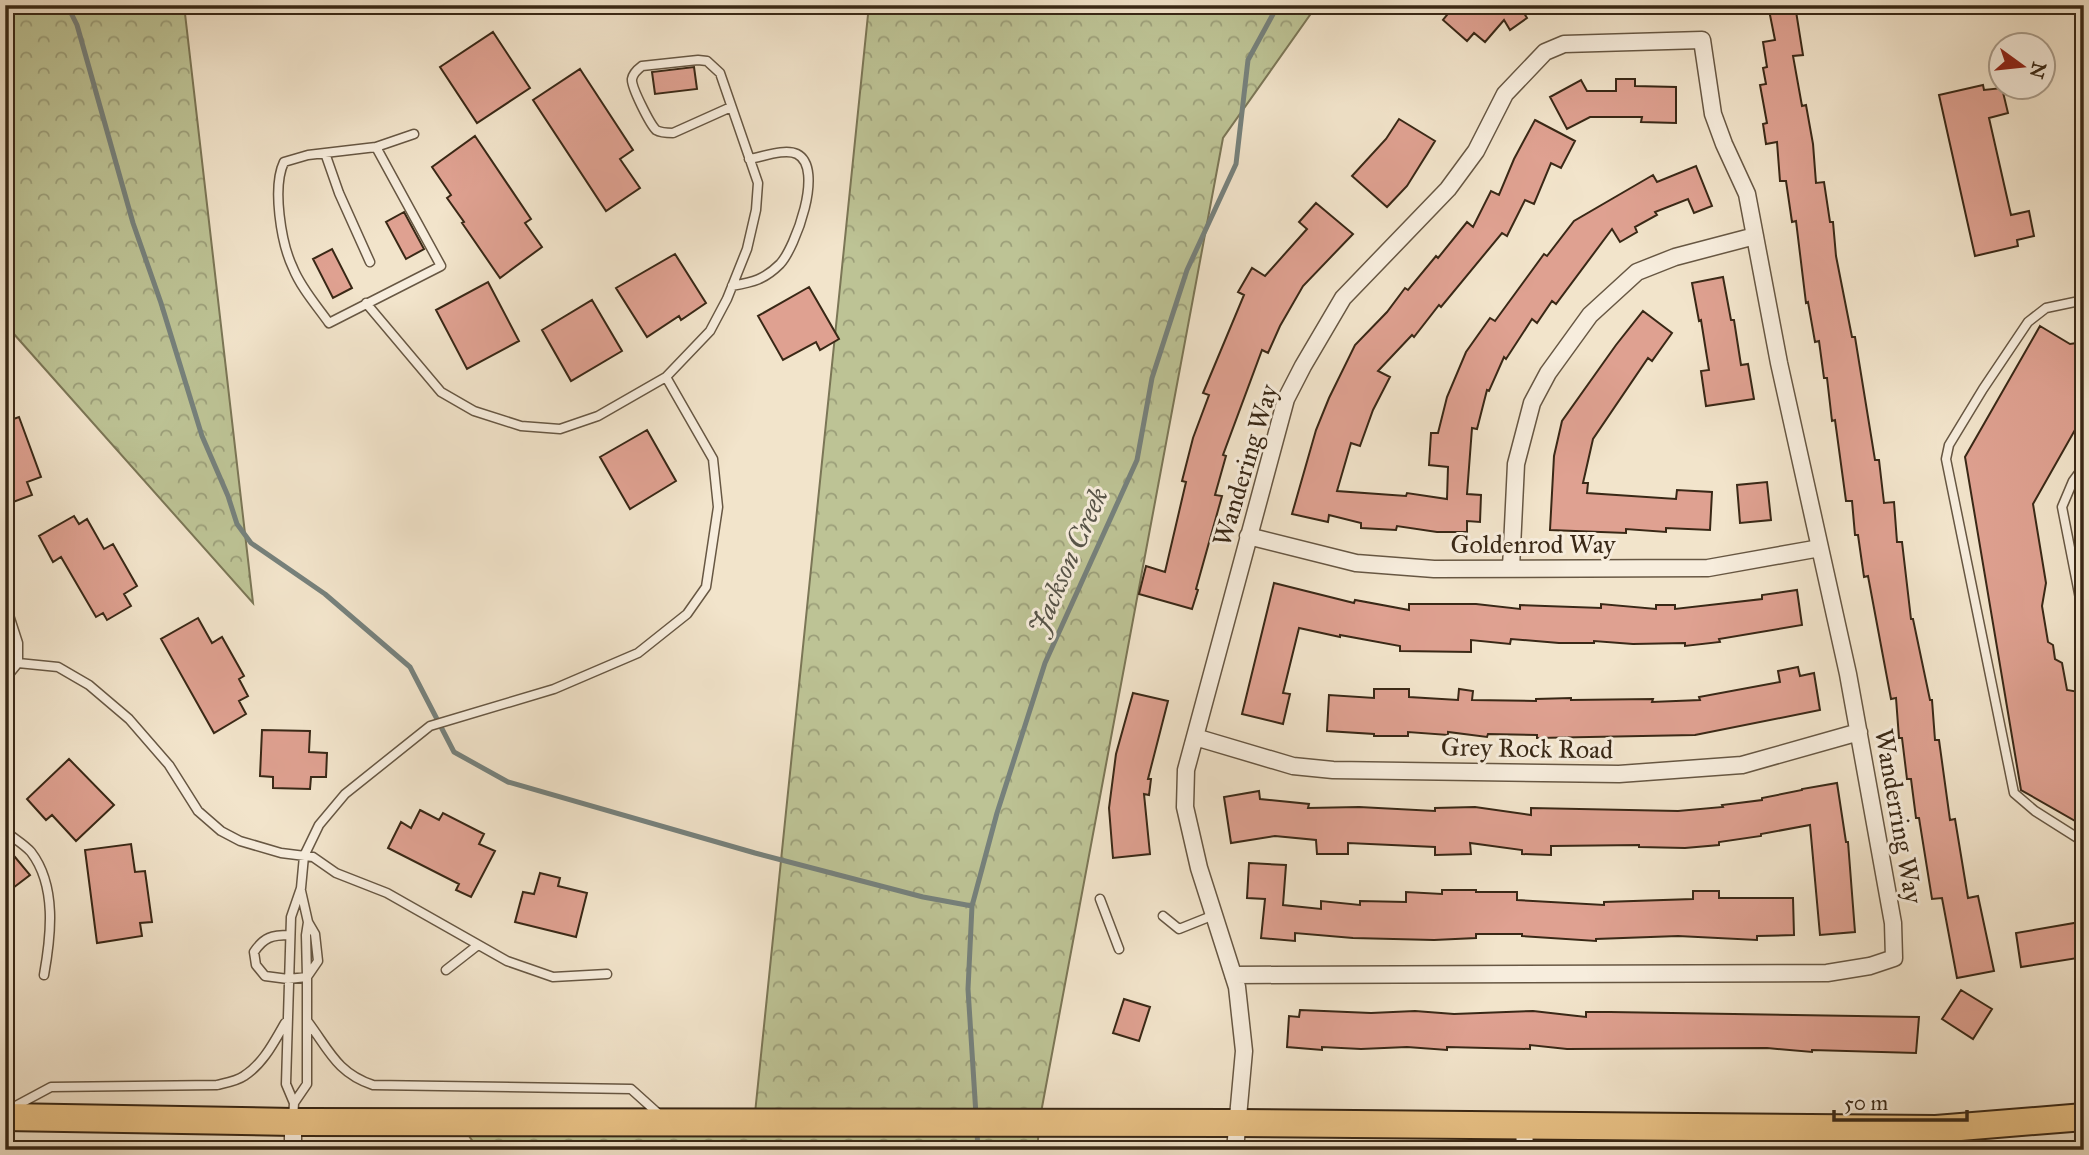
<svg xmlns="http://www.w3.org/2000/svg" width="2089" height="1155" viewBox="0 0 2089 1155" font-family="'IM FELL Great Primer',serif">
	<style>
		.forest { fill: url(#forest-crowns); stroke: #7b7656; stroke-width: 2 }
		.lines { fill: none; stroke-linecap: round; stroke-linejoin: round }
		.stream { stroke: #76817c; stroke-width: 5 }
		.building { fill: #dfa191; stroke: #392816; stroke-width: 2 }
		.service-casing { stroke: #675743; stroke-width: 11 }
		.minor-casing { stroke: #675743; stroke-width: 19 }
		.primary-casing { stroke: #392816; stroke-width: 30 }
		.service { stroke: #f7eddd; stroke-width: 8 }
		.minor { stroke: #f7eddd; stroke-width: 16 }
		.primary { stroke: #e9c286; stroke-width: 26 }
		.labels { text-anchor: middle; dominant-baseline: central; stroke-width: 6; stroke-linejoin: round; paint-order: stroke }
		.street-label { font-size: 26px; fill: #392816; stroke: #f7eddd }
		.water-label { font-size: 28px; font-style: italic; fill: #575449; stroke: #f7eddd }
	</style>
	<defs>
		<pattern id="forest-crowns" width="20" height="18" patternUnits="userSpaceOnUse" patternTransform="scale(1.75)"><rect width="20" height="18" fill="#bdc395"/><path d="M2 6a3 3 0 1 1 6 0M12 15a3 3 0 1 1 6 0" fill="none" stroke="#9b9e79"/></pattern>
	</defs>
	<rect width="100%" height="100%" fill="#f2e4cb"/>
	<filter id="stains"><feTurbulence type="fractalNoise" baseFrequency=".00286" numOctaves="4"/><feColorMatrix values="0 0 0 0 .2 0 0 0 0 .09 0 0 0 0 .02 0 0 0 .5 -.17"/></filter>
	<radialGradient id="worn" r=".72"><stop offset=".6" stop-color="#630" stop-opacity="0"/><stop offset="1" stop-color="#630" stop-opacity=".3"/></radialGradient>
	<path class="forest" d="M5,5h179l69,598 -248,-279z
		M869,5h448l-94,133 -183,980 -3,32h-558l-25,-35 300,8z"/>
	<g class="lines">
		<path class="stream" d="M67,5l10,20 56,198 28,80 41,133 26,60 9,28 14,19 74,51 85,73 44,85 54,30 247,71 168,44 49,9
			M976,1115l-8,-126 4,-83 25,-93 48,-150 92,-203 15,-82 35,-108 49,-106 12,-104 30,-55
			M977,1132l1,18"/>
	</g>
	<path class="building" d="M1455,5h64l8,13 -17,12 -6,-10 -19,22 -11,-9 -7,8 -24,-21z
		M1768,5h27l8,50 -10,1 9,50 4,-1 7,39 3,39 8,-1 6,40h3l3,34 16,81h3l20,123h4l5,43 10,-1 3,40h5l9,77h2l17,81h2l3,40h4l11,80 5,-1 13,79 10,-2 16,75 -37,7 -15,-80 -10,1 -13,-81h-3l-5,-39h-4l-5,-41h-3l-3,-40 -5,1 -23,-123 -4,1 -6,-42h-3l-3,-34h-6l-11,-81 -3,1 -5,-43h-3l-5,-37 -4,1 -7,-40 -2,1 -10,-82 -4,1 -6,-41h-6l-3,-39 -11,2 -3,-20 4,-1 -7,-38 6,-1 -3,-16 4,-1 -4,-25 12,-2z
		M493,32l37,56 -53,35 -37,-56z
		M694,67l3,22 -42,5 -3,-22z
		M580,69l53,81 -13,9 20,29 -34,23 -73,-111z
		M1616,79h19v7l41,1v36l-35,-1 1,-5h-52l-23,12 -17,-32 31,-17 6,11h29z
		M1983,85l1,5 18,-2 6,25 -19,5 22,97 18,-4 5,25 -17,4 1,6 -43,10 -36,-161z
		M1399,119l36,22 -28,45 -20,21 -35,-31 34,-37z
		M1535,120l40,21 -14,27 -10,-5 -17,41 -9,-4 -18,36 -5,-3 -61,74 -2,-2 -25,32 -2,-2 -34,36 12,6 -17,33 -13,36 -9,-3 -14,48 69,5 1,-3 40,6 1,-32 -19,-2 2,-32h7l9,-36 19,-45 24,-34 5,3 49,-67 3,2 27,-35 79,-46 4,7 39,-16 16,40 -18,7 -6,-14 -33,13 2,3 -22,12 2,5 -17,10 -8,-13 -56,75 -4,-3 -15,22 -5,-4 -26,40 -2,-2 -15,34 -2,-1 -10,39 -5,-1 -5,66 14,1 -1,27 -13,-1v11h-30l-40,-6 -1,4 -35,-2v-5l-32,-8 -1,7 -36,-8 24,-84 13,-32 26,-53 32,-33 18,-24 3,2 28,-34 2,2 29,-36 6,5 18,-36 8,4 15,-36z
		M475,136l56,83 -6,4 17,24 -42,31 -38,-55 2,-1 -17,-24 4,-3 -19,-28z
		M1316,203l37,31 -50,52 -23,40 -12,27 -6,-3 -39,105 3,1 -11,39 7,1 -26,93 2,1 -6,19 -53,-15 7,-28 19,6 21,-90 -4,-1 11,-43 16,-43 -6,-2 41,-98 -6,-3 14,-24 13,8 42,-47 -8,-7z
		M404,212l20,37 -18,10 -20,-37z
		M332,249l20,39 -19,10 -20,-39z
		M675,254l31,49 -25,17 -2,-4 -32,21 -31,-49z
		M1723,277l8,43h3l7,45 7,-1 6,35 -48,7 -5,-35 8,-1 -8,-50 -2,1 -7,-38z
		M488,282l31,59 -52,28 -31,-59z
		M809,287l30,52 -19,11 -4,-8 -33,18 -25,-44z
		M592,300l30,51 -51,30 -29,-51z
		M1643,311l29,22 -20,28 -4,-3 -55,81 -10,44h5l-1,10 89,6 1,-9 35,2 -2,38 -44,-2v4l-40,-3v4l-76,-3 4,-74 8,-35 54,-76z
		M2040,326l30,18 14,-2v72l-51,90 13,79 -4,23 6,36 5,3 2,14 7,4 5,27 12,2 5,29 -7,1 7,38v66l-63,-36 -56,-333z
		M19,417l22,60 -14,5 5,13 -27,10v-83z
		M647,430l29,51 -46,28 -30,-52z
		M1767,482l4,38 -31,3 -3,-38z
		M74,516l5,8 8,-5 17,30 9,-5 24,42 -13,8 7,12 -24,14 -4,-7 -7,4 -35,-60 -8,5 -14,-26z
		M1274,583l80,20 1,-3 54,10v-6h67l44,5v-4l81,3v-4l55,5v-4h19v4l87,-10v-4l35,-5 5,35 -83,14 1,3 -35,4v-3l-52,1 -39,-3v2h-35l-48,-4 -1,5 -39,-4v12l-71,-1v-5l-60,-11v2l-41,-9 -16,65 7,1 -7,30 -41,-10z
		M198,618l14,25 10,-6 22,39 -5,3 9,17 -9,5 7,13 -32,19 -53,-94z
		M1798,667l2,9 14,-3 6,37 -125,25 -158,3v-3l-49,-1 -1,3 -39,-5v3l-40,-3v4h-34v-2l-47,-3 2,-36 45,3v-9h35v8l49,3 1,-11 14,2 -1,9 64,1v-2l35,-1v2l82,-1 -1,3 48,-2 -1,-3 81,-15 -2,-11z
		M1133,693l35,8 -20,78h3l-2,16 -5,-1 6,60 -37,4 -4,-50 7,-54z
		M262,730l48,1 -1,21 18,1 -1,24h-15l-1,12 -37,-1v-11l-13,-1z
		M69,759l45,46 -38,36 -24,-26 -6,5 -19,-21z
		M1837,783l9,59h2l7,90 -35,3 -10,-110 -49,9v2l-42,6v3l-34,3 -46,-1v-2l-88,1v9l-29,-1v-4l-52,-7 1,11 -36,1v-8l-87,-4v11h-31l-1,-14 -41,-4 -44,7 -7,-46 35,-6 1,8 49,5 -1,4 51,-1 76,4v-3l40,-1 56,8v-7l147,3 45,-4 -1,-2 40,-5v-2l40,-8v-1z
		M420,810l19,10 4,-7 41,21 -5,10 16,7 -24,46 -15,-7 3,-6 -71,-36 13,-26 10,6z
		M131,844l4,28 10,-1 7,51 -12,1 2,13 -45,7 -12,-93z
		M5,845l25,30 -17,13 -8,-9z
		M1249,863l37,2 -3,40 38,4v-8l39,4v-4l46,1v-10l36,2v-4h34v2h41v8l87,5v-3l89,-3v-8h26v7h74l1,37 -37,1v4l-79,-4 -82,3v2l-74,-5v-2h-46v4l-42,2 -81,-2 -58,-5v8l-34,-3 4,-39 -18,-1z
		M540,873l20,5 -2,8 29,7 -11,44 -61,-15 8,-30 11,2z
		M2080,922l4,35 -63,10 -5,-34z
		M1961,990l31,19 -19,30 -31,-20z
		M1124,999l26,8 -11,34 -26,-8z
		M1300,1010l71,3 44,-2 39,3 79,-3 53,6v-5h24l309,5 -3,36 -104,-3v2l-45,-4 -200,1 -37,-4v4l-83,-2v3l-40,-3 -46,2 -39,-2v3l-35,-3 2,-31 10,1z"/>
	<g class="lines">
		<defs>
			<path id="service" d="M376,147l65,119 -112,57c-12,-17 -28,-35 -36,-55 -12,-25 -21,-81 -9,-106l24,-7 68,-8 38,-13
				M325,153l14,40 31,69
				M732,286c21,-4 32,-6 48,-22 15,-16 45,-96 17,-110 -12,-6 -35,3 -48,5
				M2084,300l-38,8 -18,14 -45,67 -34,56 -3,14 68,334 21,18 49,31
				M366,303l75,89 33,19 47,15 39,3 38,-13 68,-39 44,-46 17,-32 20,-50 9,-39 2,-27 -38,-110 -13,-12 -9,-1 -56,6c-4,3 -9,7 -10,13 -1,8 18,45 24,51 5,3 11,3 17,3l58,-26
				M2084,466l-11,15 -11,26 22,112
				M5,603l13,40v20l-13,16
				M18,663l40,4 31,18 40,34 40,46 29,46 23,20 19,10 41,12 32,4 23,16 51,20 120,68 46,16 54,-3
				M5,831c8,7 19,13 26,21 26,34 20,84 13,123
				M1100,899l19,50
				M1163,916l16,13 35,-14
				M290,935c-18,0 -26,2 -36,17l2,13 9,11 23,3 19,-2 -1,-42 2,-13
				M446,970l32,-25
				M2083,982h1
				M308,1022c21,28 29,51 65,63l258,4 30,27
				M294,1103l13,-19v-107l11,-16 -3,-27 -7,-12 -7,-31
				M10,1109l41,-22 166,-2c8,-2 20,-4 27,-9 19,-12 30,-34 41,-53
				M293,1119l1,-16 -8,-19 5,-167 10,-29 3,-32 15,-31 26,-31 85,-68 124,-37 84,-36 49,-39 19,-27 12,-80 -5,-48 -47,-82"/>
			<path id="minor" d="M1248,536l108,27 78,6 274,-1 112,-20
				M1511,568l5,-104 16,-61 16,-30 42,-58 47,-43 38,-15 80,-21
				M1195,737l98,29 40,4 286,4 123,-9 117,-33
				M1233,975l594,-2 43,-7 24,-8 -1,-35 -45,-249 -69,-311 -32,-169 -23,-50 -11,-30 -11,-74 -138,4 -19,8 -40,42 -29,57 -28,38 -105,109 -40,68 -17,33 -100,371 -1,37 14,61 38,119 7,64 -9,99
				M1524,1126l1,24
				M293,1150v-28"/>
			<path id="primary" d="M5,1117l288,5 944,1 699,6 148,-12"/>
		</defs>
		<use href="#service" class="service-casing"/>
		<use href="#minor" class="minor-casing"/>
		<use href="#primary" class="primary-casing"/>
		<use href="#service" class="service"/>
		<use href="#minor" class="minor"/>
		<use href="#primary" class="primary"/>
	</g>
	<g class="labels">
		<g class="street-label">
			<text transform="translate(1245 465) rotate(-73)">Wandering Way</text>
			<text x="1533" y="544">Goldenrod Way</text>
			<text transform="translate(1527 748) rotate(1)">Grey Rock Road</text>
			<text transform="translate(1899 816) rotate(80)">Wanderring Way</text>
		</g>
		<g class="water-label">
			<text transform="translate(1068 561) rotate(-66)">Jackson Creek</text>
		</g>
	</g>
	<rect width="2089" height="1155" fill="none" stroke="#f2e4cb" stroke-width="28"/>
	<rect x="7" y="7" width="2075" height="1141" fill="none" stroke="#392816" stroke-width="3.5"/>
	<rect x="14" y="14" width="2061" height="1127" fill="none" stroke="#392816" stroke-width="2"/>
	<g transform="translate(2022 66) rotate(105)"><circle r="33" fill="#f7eddd" stroke="#ab9e8d" stroke-width="2"/>
	<path d="M0-5L12 26L0 18L-12 26Z" fill="#8f2418"/>
	<text y="-10" font-size="19" font-weight="bold" text-anchor="middle" fill="#392816">N</text>
	</g>
	<path d="M1834 1110v10h133v-10" fill="none" stroke="#392816" stroke-width="3.5"/>
	<text x="1844" y="1110" font-size="21" fill="#392816" stroke="#f7eddd" stroke-width="5" paint-order="stroke">50 m</text>
	<rect width="100%" height="100%" filter="url(#stains)"/>
	<rect width="100%" height="100%" fill="url(#worn)"/>
</svg>
